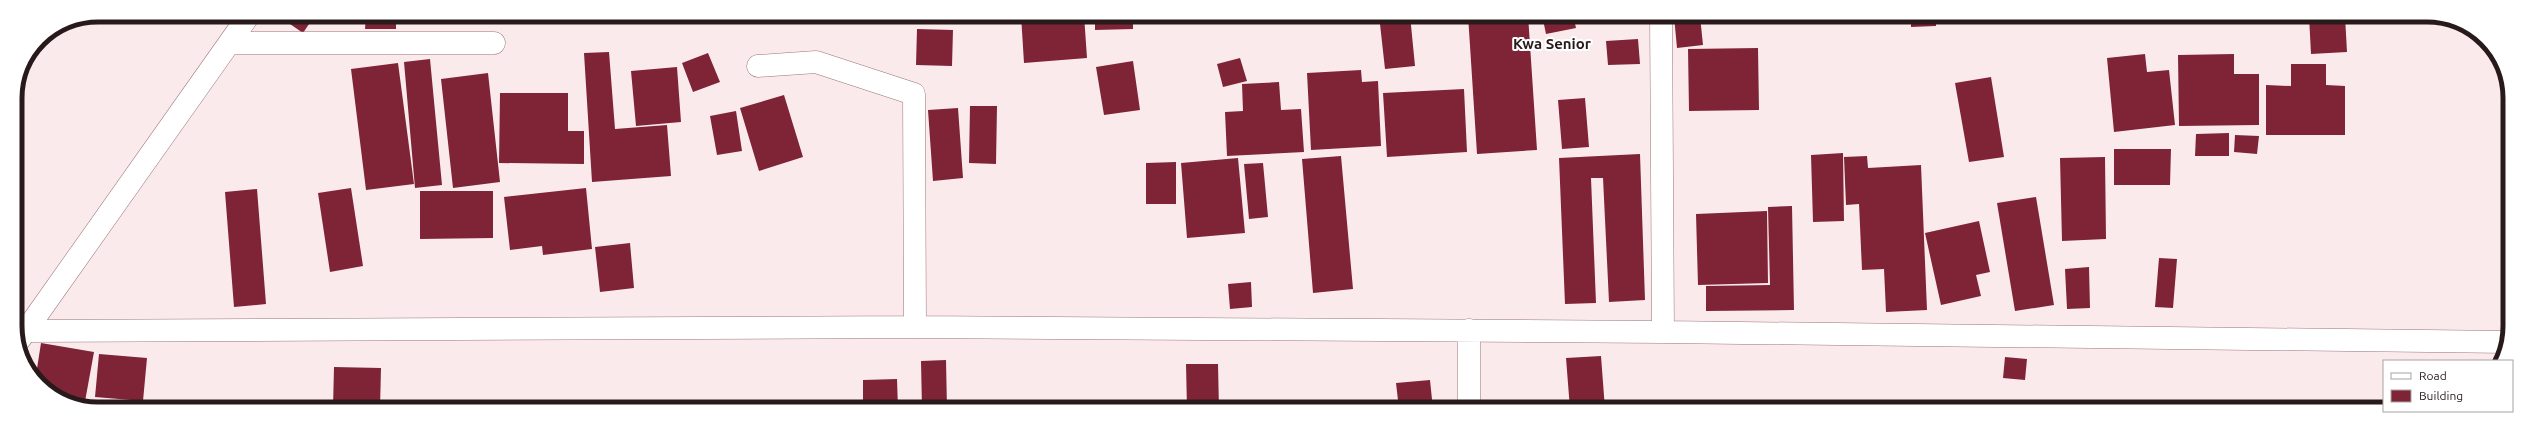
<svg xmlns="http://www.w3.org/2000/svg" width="2525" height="424" viewBox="0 0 2525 424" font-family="Ubuntu,sans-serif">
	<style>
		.building { fill: #7f2437 }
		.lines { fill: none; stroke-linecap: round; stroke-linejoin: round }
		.minor-casing { stroke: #9a767a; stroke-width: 23 }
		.minor { stroke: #fff; stroke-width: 22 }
		.labels { text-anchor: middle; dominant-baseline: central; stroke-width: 4; stroke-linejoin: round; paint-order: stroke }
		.quarter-label { font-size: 15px; font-weight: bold; fill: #281a1b; stroke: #fff }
		.rim { fill: none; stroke: #281a1b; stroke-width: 5 }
	</style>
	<rect width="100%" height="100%" fill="#fbeaec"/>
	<path class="building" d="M277,15h38l-12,18z
		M366,15h30v14h-31z
		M492,15h30v6l-29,2z
		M753,15h29v7h-29z
		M1021,15h63l3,43 -63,5z
		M1095,15h38v14l-38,1z
		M1379,15h31l5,51 -30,3z
		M1468,15h60l9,135 -60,4z
		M1542,15h31l3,13 -30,6z
		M1674,16h26l3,29 -26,3z
		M1911,16h25v10l-25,1z
		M2309,16h36l2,36 -36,2z
		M917,29l36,1 -1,36 -36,-1z
		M1638,39l2,25 -32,1 -2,-24z
		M1758,48l1,62 -70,1 -1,-62z
		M609,52l6,77 52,-4 4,51 -79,6 -8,-129z
		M708,53l12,29 -27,10 -11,-29z
		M2145,54l2,18 22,-2 6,55 -61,7 -7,-74z
		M2234,54v20h25v51l-80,1 -1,-71z
		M1240,58l7,23 -24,6 -6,-23z
		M430,59l12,126 -27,3 -11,-126z
		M1133,61l7,49 -36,5 -8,-48z
		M398,63l16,121 -48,6 -15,-121z
		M2291,64h35v21l19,1v49h-79v-50l25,1z
		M677,67l4,55 -45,4 -5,-55z
		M1361,70l1,12 16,-1 3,65 -70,4 -4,-77z
		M488,73l12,109 -47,6 -12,-109z
		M1991,77l13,80 -35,5 -14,-79z
		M1279,82l2,28 20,-1 3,43 -77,4 -2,-44 18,-1 -1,-27z
		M1464,89l3,63 -80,5 -4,-64z
		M500,93h68v38h16v33l-85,-1z
		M784,95l19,62 -44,14 -19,-63z
		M1585,98l4,49 -27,2 -4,-49z
		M970,106h27l-1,58 -27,-1z
		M958,108l5,70 -30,3 -5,-71z
		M736,111l6,40 -25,4 -7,-39z
		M2229,133v23h-34l1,-22z
		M2235,135l24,1 -2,18 -23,-2z
		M2114,149h57l-1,36h-56z
		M1843,153l1,68 -31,1 -2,-67z
		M1640,154l5,146 -36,2 -6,-124h-12l5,125 -31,1 -6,-146z
		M1341,156l12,133 -40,4 -11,-134z
		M1867,156l1,12 53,-3 6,145 -41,2 -2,-43 -22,1 -3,-66 -13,1 -2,-48z
		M2105,157l1,82 -44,2 -2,-83z
		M1238,158l7,75 -58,5 -6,-75z
		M1176,162v42h-30v-41z
		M1263,163l5,54 -19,2 -5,-55z
		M351,188l12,78 -33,6 -12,-79z
		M586,188l6,61 -49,6 -1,-9 -32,4 -6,-53z
		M257,189l9,115 -32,3 -9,-115z
		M420,191h73v47l-73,1z
		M2036,197l18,108 -39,6 -18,-108z
		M1792,206l2,104 -88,1v-25l64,-1 -2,-78z
		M1767,211l1,72 -70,2 -2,-71z
		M1979,221l11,51 -14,3 5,21 -40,9 -16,-72z
		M630,243l4,45 -34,4 -5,-45z
		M2159,258l18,1 -4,49 -18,-1z
		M2089,267l1,41 -23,1 -2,-40z
		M1251,282l1,25 -22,2 -2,-25z
		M41,343l53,9 -10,55 -41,-19 -7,-13z
		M99,354l48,4 -4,43 -48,-4z
		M1601,356l4,53h-35l-4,-51z
		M2005,357l22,2 -2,21 -22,-2z
		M946,360l1,49h-25l-1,-48z
		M1186,364h32l1,45h-32z
		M334,367l47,1 -1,40h-47z
		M897,379l1,30h-35v-29z
		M1430,380l3,29h-34l-3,-26z"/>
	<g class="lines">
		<defs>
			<path id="minor" d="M1661,15l2,317
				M231,43h263
				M758,66l58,-4 98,32 1,233
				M25,331l890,-4 748,5 845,10
				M20,339l229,-324
				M1469,409v-79"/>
		</defs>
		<use href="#minor" class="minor-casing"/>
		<use href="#minor" class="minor"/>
	</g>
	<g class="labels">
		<g class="quarter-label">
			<text x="1552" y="43">Kwa Senior</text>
		</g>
	</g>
	<path d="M0 0H2525V424H0ZM98 22H2427A76 76 0 0 1 2503 98V326A76 76 0 0 1 2427 402H98A76 76 0 0 1 22 326V98A76 76 0 0 1 98 22Z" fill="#fff" fill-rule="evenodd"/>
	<path class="rim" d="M98 22H2427A76 76 0 0 1 2503 98V326A76 76 0 0 1 2427 402H98A76 76 0 0 1 22 326V98A76 76 0 0 1 98 22Z"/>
	<rect x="2383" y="360" width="130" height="52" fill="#ffffff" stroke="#a9a3a4"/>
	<rect x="2391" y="373" width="20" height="6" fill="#ffffff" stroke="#a9a3a4"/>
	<text x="2419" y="380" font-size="12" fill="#281a1b">Road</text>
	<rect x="2391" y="390" width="20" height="12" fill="#7f2437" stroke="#a9a3a4"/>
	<text x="2419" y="400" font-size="12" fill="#281a1b">Building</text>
</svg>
